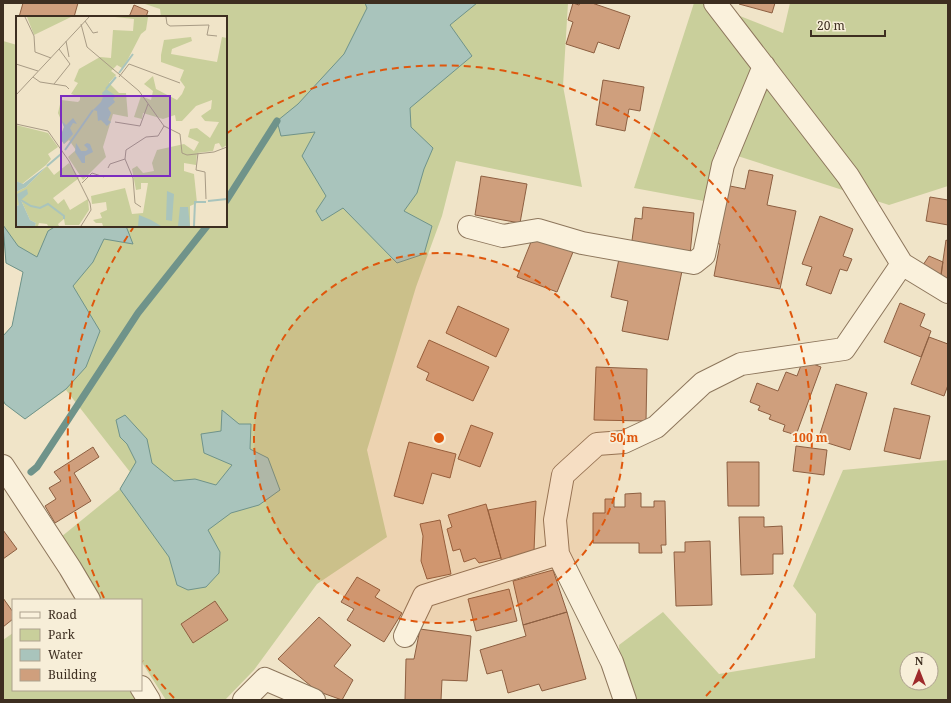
<svg xmlns="http://www.w3.org/2000/svg" width="951" height="703" viewBox="0 0 951 703" font-family="'Noto Serif',serif">
	<style>
		.green { fill: #c9cf9b; fill-rule: evenodd }
		.water { fill: #a9c4bc; stroke: #6f938a }
		.lines { fill: none; stroke-linecap: round; stroke-linejoin: round }
		.stream { stroke: #6f938a; stroke-width: 7 }
		.building { fill: #cf9f7d; stroke: #8d5f41 }
		.minor-casing { stroke: #8d765c; stroke-width: 24 }
		.minor { stroke: #faf1dc; stroke-width: 22 }
		.ring { fill: none; stroke: #df570d; stroke-width: 2; stroke-dasharray: 7 5 }
		.inset-river { fill: none; stroke: #a9c4bc; stroke-width: 2 }
		.inset-road { fill: none; stroke: #a89b85; stroke-width: 1 }
		.view { fill: #7b2cbf; fill-opacity: 0.15; stroke: #7b2cbf; stroke-width: 2 }
		.inset-edge { fill: none; stroke: #3d2e20; stroke-width: 2 }
		.centre { fill: #df570d; stroke: #f7eed8; stroke-width: 2 }
		.ring-label { font-size: 12px; text-anchor: middle; font-weight: bold; fill: #df570d; stroke: #f7eed8; stroke-width: 3.5; stroke-linejoin: round; paint-order: stroke }
	</style>
	<rect width="100%" height="100%" fill="#f0e4c8"/>
	<path class="green" d="M142,3h426l-5,83 19,101 -126,-26 -14,55 -26,71 -49,163 20,87 -70,47 -63,86 -29,30h-59l-25,-39v-61h-39l-41,-63 59,-48 10,-17 -64,-82 -41,29 -20,-15 -2,-4v-64l9,-10 11,-54 -17,-9 -3,-30v-192l14,4v181h209v-209h-65l-1,-8z
		M694,3h13l76,30 7,-30h158v183l-59,19 -173,-56 -12,52 -70,-13z
		M948,460v240h-327l-2,-55 44,-33 56,62 96,-16 1,-44 -23,-28 50,-116zM907,659h24v24h-24z
		M13,633v57h119l7,10h-136v-60z"/>
	<path class="water" d="M365,3h112l-27,22 22,31 -62,52 1,19 22,21 -9,21 -7,24 -13,18 28,15 -8,28 -27,9 -54,-55 -21,13 -6,-10 10,-15 -24,-40 13,-24 -34,4 -4,-15 21,-17 46,-50 23,-46z
		M3,225l15,21 19,11 11,-26 8,-5h70l7,18 -29,-5 -11,23 -20,24 27,45 -14,36 -20,22 -41,30 -20,-15 -2,-4v-64l9,-10 11,-54 -17,-9z
		M222,410l17,14h12l-1,25 18,9 12,32 -21,15 -28,8 -23,17 12,22 -1,21 -13,14 -18,3 -11,-5 -8,-28 -49,-68 16,-27 -9,-18 -7,-7 -4,-17 9,-5 22,24 5,24 22,18 21,-2 21,6 16,-20 -28,-12 -3,-19 20,-3z"/>
	<g class="lines">
		<path class="stream" d="M226,201l51,-80
			M31,472l6,-5 101,-154 69,-87"/>
	</g>
	<path class="building" d="M23,3h55l-4,14h-55z
		M573,3l6,2 1,-2h12l38,13 -11,33 -21,-7 -4,11 -28,-9 7,-22 -5,-2z
		M739,3h36l-3,10 -33,-9z
		M134,5l14,6 -2,6h-17z
		M603,80l41,7 -4,24 -11,-2 -4,22 -29,-6z
		M749,170l24,5 -6,30 29,6 -16,78 -66,-13 6,-32 -6,-1 11,-58 20,4z
		M481,176l46,8 -7,39 -45,-8z
		M930,197l18,3v25l-22,-4z
		M643,207l51,6 -4,42 -59,-7 4,-30 7,1z
		M820,216l33,13 -10,27 9,3 -5,12 -7,-2 -9,25 -25,-9 6,-18 -10,-3z
		M533,237l40,15 -16,40 -40,-15z
		M946,240l2,1v41l-8,-1z
		M929,256l14,6 -2,14 -20,-8z
		M619,259l63,12 -14,69 -46,-9 6,-30 -17,-4z
		M900,303l25,11 -5,12 11,5 -10,26 -37,-15z
		M458,306l51,23 -13,28 -50,-24z
		M929,337l19,7v41l-4,11 -33,-12z
		M429,340l60,27 -16,34 -47,-21 3,-7 -12,-6z
		M803,360l18,7 -25,68 -13,-4 2,-6 -16,-6 2,-4 -13,-5 2,-4 -10,-4 7,-19 21,8 8,-19 11,4z
		M596,367l51,2 -1,52 -52,-1z
		M836,384l31,9 -17,57 -32,-10z
		M894,408l36,8 -10,43 -36,-8z
		M471,425l22,8 -13,34 -22,-8z
		M409,442l47,12 -6,24 -18,-5 -9,31 -29,-8z
		M796,446l31,4 -3,25 -31,-4z
		M93,447l6,10 -25,16 17,28 -36,22 -10,-17 11,-7 -7,-11 12,-7 -7,-9z
		M727,462h32v44h-31z
		M641,493v14h13v-6h11l1,44h-5l1,8h-23v-10h-46v-30h12v-14h9v8h11v-13z
		M536,501l-2,50 -32,11 -14,-52z
		M486,504l15,54 -22,5 -4,-5 -11,4 -4,-13 -7,2 -6,-22 5,-2 -4,-12z
		M739,517h25v10l18,-1 1,28h-10v20l-32,1z
		M440,520l11,54 -24,5 -6,-18 2,-25 -3,-12z
		M3,530l14,19 -14,10z
		M710,541l2,64 -36,1 -2,-54h11v-10z
		M553,570l14,42 -44,13 -10,-44z
		M357,577l23,13 -5,7 27,16 -18,29 -37,-22 7,-11 -13,-7z
		M509,589l8,32 -41,10 -8,-32z
		M3,598l10,14v7l-10,8z
		M215,601l13,19 -35,23 -12,-19z
		M567,612l19,67 -44,12 -3,-7 -31,9 -6,-23 -15,4 -7,-24 46,-14 -3,-11z
		M319,617l32,28 -17,21 19,14 -11,20 -25,-9 -39,-32z
		M420,629l51,7 -4,45 -25,-1 -1,20h-36l1,-41h8z"/>
	<g class="lines">
		<defs>
			<path id="minor" d="M715,3l133,173 54,88 46,28
				M469,227l34,9 35,-6 44,13 112,20 10,-8 19,-90 41,-99
				M3,466l67,102 19,32
				M405,636l19,-40 134,-42
				M141,687l8,13
				M244,700l21,-21 49,21
				M625,700l-13,-38 -54,-108 -3,-34 8,-45 34,-31 27,-2 32,-15 47,-44 38,-19 103,-15 58,-85"/>
		</defs>
		<use href="#minor" class="minor-casing"/>
		<use href="#minor" class="minor"/>
	</g>
	<circle cx="439" cy="438" r="185" fill="#df570d" fill-opacity=".12"/>
	<g class="ring">
		<circle cx="439" cy="438" r="185"/>
		<path d="M174 698A371 371 0 0 1 143 661M104 598A371 371 0 0 1 133 228M226 134A371 371 0 0 1 704 698"/>
	</g>
	<g transform="translate(16 16)">
		<rect width="211" height="211" fill="#f0e4c8"/>
		<path d="M11,1h44l-37,18zM99,1h33l-2,13 -5,4 -14,27 -5,7 -5,-3 -6,6 5,4 -7,8 10,10h7l2,24 -15,-3 -10,33 3,10 -23,23 -15,-23 8,-7 -7,-10 -5,4 -4,-6 4,-11 -6,-14 3,-13 17,2 2,-2v-3l-9,-3 7,-11 -4,-2 5,-12 21,-12 11,1 2,-28 20,1 1,-12zM175,21l1,4 -20,8 -1,5 46,8 5,-25 5,1v107l-5,3 -3,-5 -4,1 -2,7 -16,2 -1,12 -12,-2v8l10,3 3,29 -7,3v20h-87l-1,-3h-6l-3,-3 9,-2 -2,-5 7,-3 -1,-8 -14,2 -1,-8 34,-8 7,26 11,-1 5,-30h-7v6l-5,1 -4,-21 5,-3 6,7 11,-2 -2,-8 5,-13 27,-6 10,7 5,-9 -11,-5 2,-8 7,-1 13,10 9,-16 -14,-1 -4,-5 10,-7 1,-9 -16,6 -14,15h-6l-1,-6 -12,4 -20,-6 -1,6 -8,-2 7,-21 10,4 2,-9 -9,-7 9,-8 3,13 21,11 5,-6 3,-7 -5,-7 4,-10 -23,-8v-7l3,-15zM0,109l32,8 10,14 -10,7 3,5 -5,6 -24,19 -6,-3zM53,147l10,15 -26,20 5,6 6,-5 6,11 18,-11 1,11 -10,15h-14l-1,-6 -6,5 1,2h-11l-1,-2 -8,-1 -1,3h-3l1,-3 -6,-3 -9,-20 -2,-1v6l-3,1v-14l10,-5 21,-21 7,9z" fill="#c9cf9b"/>
		<path d="M90,73l10,7 -3,3 2,3 -7,6 3,5 -3,7 3,2 -4,4 -6,-6 -3,1 -1,-10 -4,-1 8,-8 2,-5 -1,-4zM57,102l4,6 -4,-1 -3,5 3,6 -9,10 -4,-6 4,-11 -2,-6 4,4zM60,127l5,8h5l2,-2 -4,-4 3,-2 3,1 3,8 -8,4v7h-3l-7,-11zM31,150l-21,21 -10,5v-11l7,3zM11,173l1,5 -7,6 9,20 6,3 -1,3h-19v-20l3,-1 -2,-11zM151,175l7,3 -2,27 -6,-1zM164,191h8l2,19h-12zM123,199l12,5 10,6h-23z" fill="#a9c4bc"/>
		<path class="inset-river" d="M103,57l14,-19M90,73l10,-12M49,134l28,-40M31,150l14,-12M5,184l10,6 9,2 8,-4 16,12v3M192,185l19,-2M178,210l1,-24h11"/>
		<path class="inset-road" d="M9,1l9,19 1,16 16,6M150,1l1,7 3,2 39,-1 -2,10 10,1M69,5l8,12 5,-1M65,8l6,23 52,44 25,35 16,8 2,19 5,2 27,-3 13,-5M50,25l3,16M0,48l22,7M17,61l7,5 26,4 3,3M103,61l10,-13 51,19M38,68l16,-20 -11,-15M0,79l73,-78M99,106l25,4 8,-22M0,108l32,7 21,30 21,42 1,7 -10,16M182,137l-2,17 9,2 1,27M92,152l2,-4 15,-5M66,167l10,-10 12,4M125,191l-6,-4 -2,-25 -8,-19 1,-9 20,-13 12,-1 6,-10"/>
		<path class="view" d="M45,80h109v80h-109z"/>
		<rect width="211" height="211" class="inset-edge"/>
	</g>
	<circle cx="439" cy="438" r="6" class="centre"/>
	<g class="ring-label">
		<text x="624" y="442">50 m</text>
		<text x="810" y="442">100 m</text>
	</g>
	<rect width="951" height="703" fill="none" stroke="#3d2e20" stroke-width="8"/>
	<rect x="12" y="599" width="130" height="92" fill="#f7eed8" stroke="#ada18e"/>
	<rect x="20" y="612" width="20" height="6" fill="#faf1dc" stroke="#ada18e"/>
	<text x="48" y="619" font-size="12" fill="#3d2e20">Road</text>
	<rect x="20" y="629" width="20" height="12" fill="#c9cf9b" stroke="#ada18e"/>
	<text x="48" y="639" font-size="12" fill="#3d2e20">Park</text>
	<rect x="20" y="649" width="20" height="12" fill="#a9c4bc" stroke="#ada18e"/>
	<text x="48" y="659" font-size="12" fill="#3d2e20">Water</text>
	<rect x="20" y="669" width="20" height="12" fill="#cf9f7d" stroke="#ada18e"/>
	<text x="48" y="679" font-size="12" fill="#3d2e20">Building</text>
	<g transform="translate(919 671)"><circle r="19" fill="#f7eed8" stroke="#ada18e"/>
	<path d="M0-3L7 15L0 10L-7 15Z" fill="#9e2a2b"/>
	<text y="-6" font-size="11" font-weight="bold" text-anchor="middle" fill="#3d2e20">N</text>
	</g>
	<path d="M811 30v6h74v-6" fill="none" stroke="#3d2e20" stroke-width="2"/>
	<text x="817" y="30" font-size="12" fill="#3d2e20" stroke="#f7eed8" stroke-width="3" paint-order="stroke">20 m</text>
</svg>
